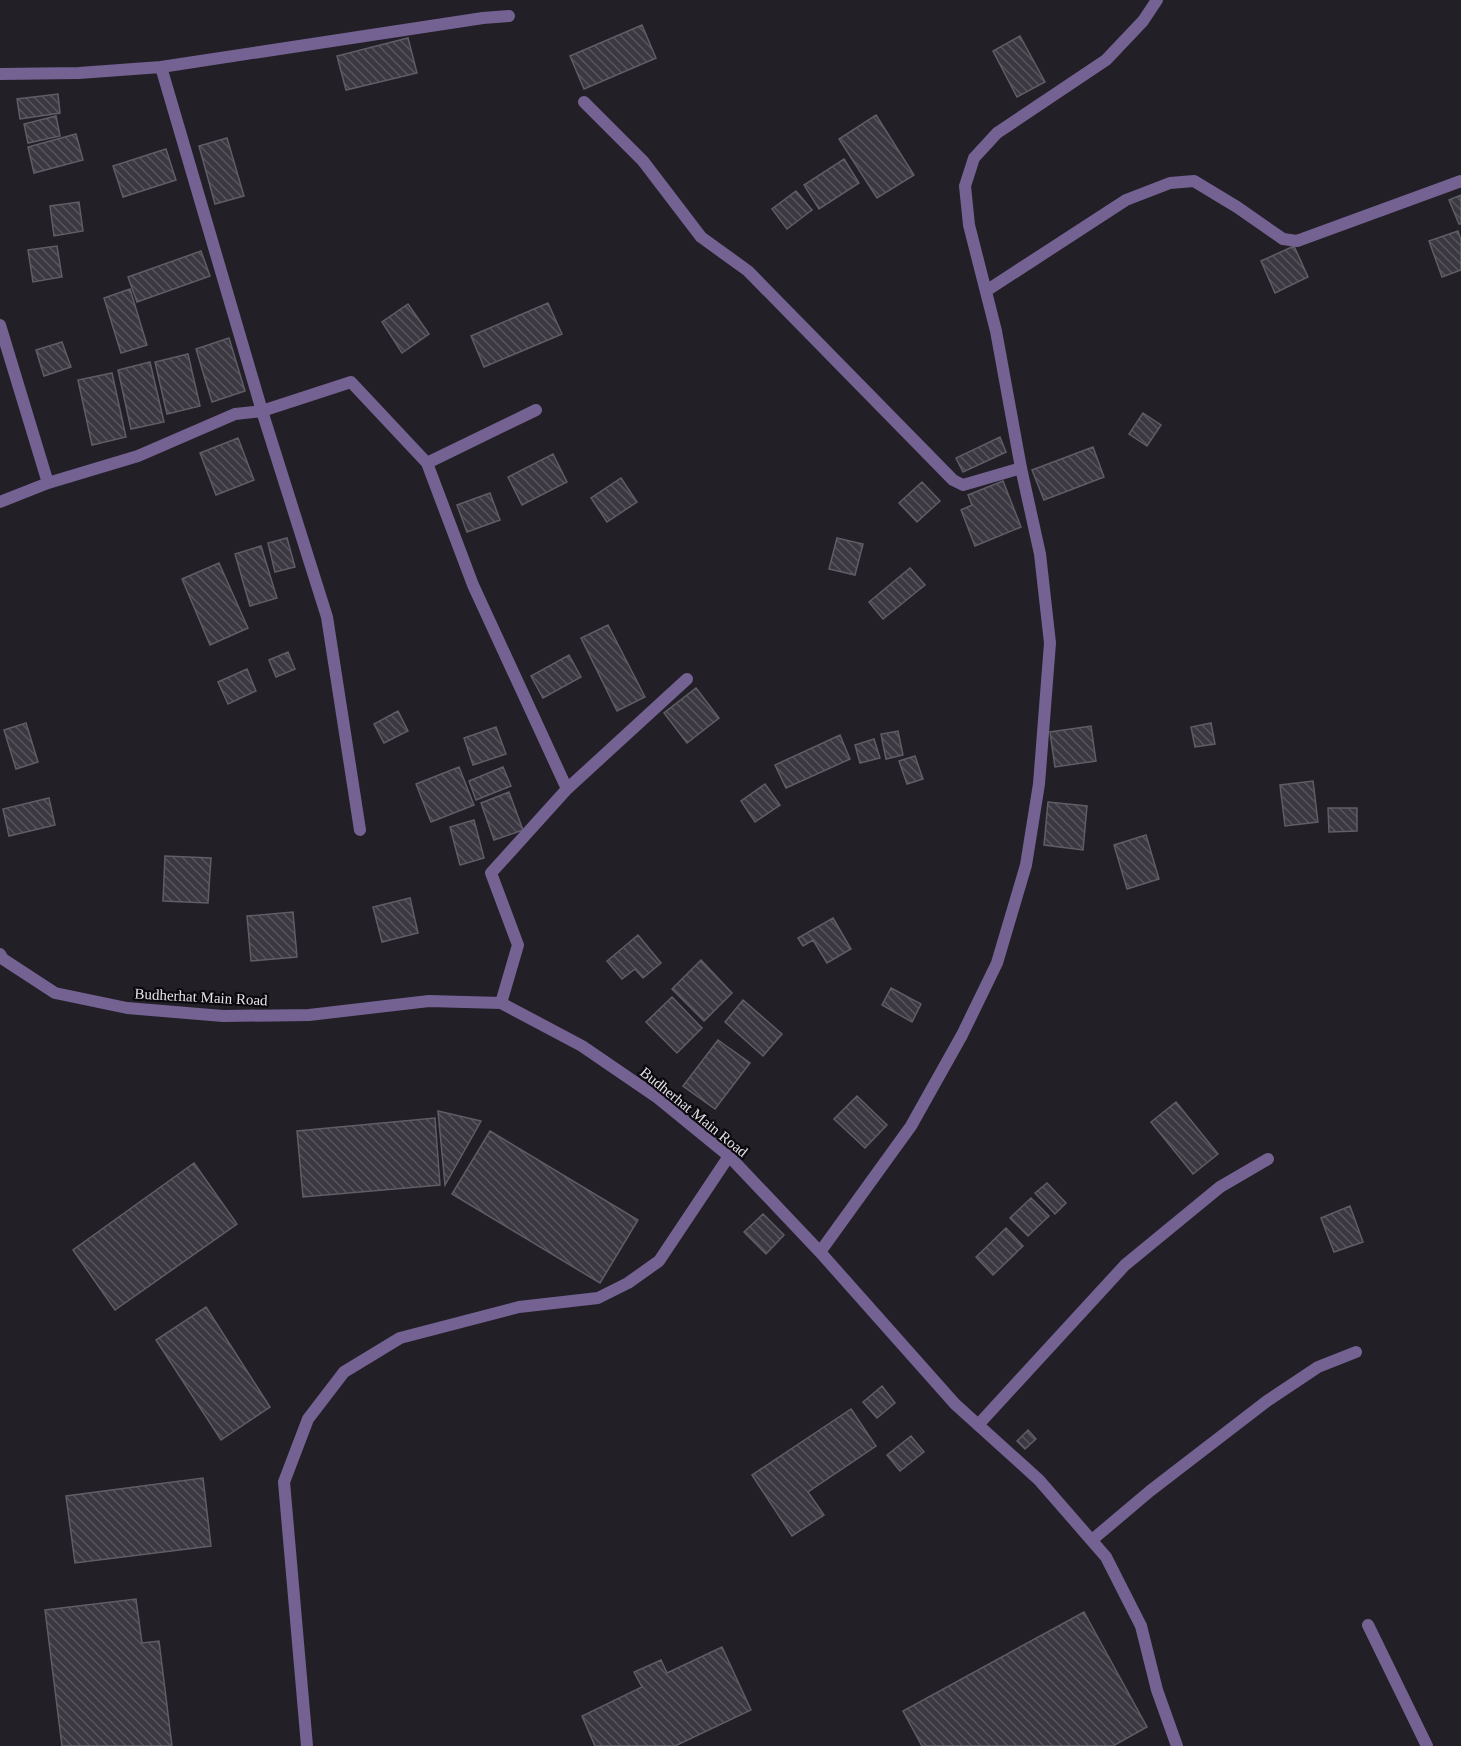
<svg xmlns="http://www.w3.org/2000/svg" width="1461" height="1746" viewBox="0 0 1461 1746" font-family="'Times New Roman',serif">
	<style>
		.building { fill: url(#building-back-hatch); stroke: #605d67; stroke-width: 1.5 }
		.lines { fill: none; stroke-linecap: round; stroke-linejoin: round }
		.service { stroke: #746293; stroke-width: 12 }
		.minor { stroke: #746293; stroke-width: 12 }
		.labels { text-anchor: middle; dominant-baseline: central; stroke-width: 4.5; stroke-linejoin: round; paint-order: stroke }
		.street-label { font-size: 15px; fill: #e4e2e8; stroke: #0b090d }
	</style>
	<defs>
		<pattern id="building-back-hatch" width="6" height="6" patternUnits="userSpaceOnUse" patternTransform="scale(1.5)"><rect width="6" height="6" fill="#3c3842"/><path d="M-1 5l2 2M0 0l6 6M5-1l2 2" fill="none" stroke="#58545d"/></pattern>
	</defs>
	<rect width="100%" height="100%" fill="#221f27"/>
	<path class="building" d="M642,25l14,33 -72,31 -14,-33z
		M1020,36l25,46 -28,15 -24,-46z
		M408,38l9,35 -71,17 -9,-34z
		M58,94l2,19 -40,6 -3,-20z
		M876,115l38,60 -37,23 -38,-59z
		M56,116l4,20 -32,7 -4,-19z
		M76,134l7,26 -49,13 -6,-26z
		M227,138l17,58 -29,8 -16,-58z
		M166,149l10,31 -53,17 -10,-31z
		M844,159l15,24 -40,26 -15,-24z
		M796,191l16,19 -25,19 -15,-20z
		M1461,195v29h-2l-10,-24z
		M79,202l4,29 -29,5 -4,-30z
		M1458,231l3,9v30l-19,7 -13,-36z
		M57,246l5,31 -29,5 -5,-32z
		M1294,246l14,31 -33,16 -14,-32z
		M201,251l9,25 -73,26 -9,-25z
		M130,289l17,56 -26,8 -17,-55z
		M548,303l14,31 -78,33 -13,-31z
		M408,304l21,30 -27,19 -20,-31z
		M229,338l16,53 -33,11 -16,-53z
		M62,342l9,25 -27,9 -8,-26z
		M188,354l12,52 -33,8 -12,-52z
		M150,362l14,60 -33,7 -13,-59z
		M112,373l14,64 -34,8 -14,-65z
		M1143,413l18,12 -14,21 -18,-12z
		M1000,437l6,15 -43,20 -7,-14z
		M238,438l16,42 -38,15 -16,-42z
		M1093,447l11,30 -60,23 -12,-30z
		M553,454l14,28 -45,23 -14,-28z
		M621,478l16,24 -30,20 -16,-24z
		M1003,481l18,46 -46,19 -14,-36 11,-5 -4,-10z
		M922,482l18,19 -23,21 -18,-19z
		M490,493l10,27 -33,12 -10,-27z
		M287,538l8,29 -20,5 -7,-29z
		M837,538l26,6 -8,31 -26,-6z
		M261,546l16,52 -27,8 -15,-52z
		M219,563l29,65 -38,17 -28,-66z
		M910,568l15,17 -42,34 -14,-17z
		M608,625l37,72 -28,14 -36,-73z
		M288,652l7,17 -19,8 -7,-17z
		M569,655l12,22 -38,21 -12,-22z
		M247,669l9,22 -28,13 -10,-22z
		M696,688l23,30 -32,25 -23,-30z
		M398,711l10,20 -24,12 -10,-19z
		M26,723l12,39 -22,7 -12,-39z
		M1211,723l4,21 -20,3 -4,-20z
		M1091,726l5,35 -41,6 -5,-35z
		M496,727l10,27 -33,11 -9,-27z
		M898,731l5,24 -17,4 -5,-25z
		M840,735l10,24 -64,29 -11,-23z
		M874,739l6,19 -20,5 -5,-18z
		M915,756l8,23 -16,5 -8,-23z
		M459,767l15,38 -43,17 -15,-38z
		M503,767l8,19 -35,14 -7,-19z
		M1313,781l5,41 -33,4 -5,-41z
		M765,784l15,21 -25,17 -14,-21z
		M509,792l14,38 -29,10 -13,-37z
		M49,798l6,27 -46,11 -6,-27z
		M1048,802l39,4 -4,44 -39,-5z
		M1328,808h29v23l-28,1z
		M474,820l10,38 -24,7 -10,-38z
		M1146,835l13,44 -32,10 -13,-44z
		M165,856l46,2 -3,45 -45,-2z
		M410,898l8,35 -36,9 -9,-35z
		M293,912l4,45 -46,4 -4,-45z
		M833,918l18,31 -24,14 -14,-23 -10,6 -5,-8z
		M638,935l23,28 -18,15 -8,-9 -13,10 -15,-18z
		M701,960l31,33 -28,28 -32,-32z
		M891,988l30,16 -9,18 -30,-17z
		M672,997l30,31 -25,25 -31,-31z
		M743,1000l39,34 -19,22 -38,-34z
		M718,1040l32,23 -35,46 -32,-23z
		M857,1096l30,29 -22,23 -31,-29z
		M1176,1102l42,52 -25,20 -42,-52z
		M438,1111l43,10 -36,64z
		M435,1118l5,67 -137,12 -6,-66z
		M490,1131l148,89 -38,63 -148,-89z
		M194,1163l43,61 -122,86 -42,-60z
		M1047,1183l19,20 -11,11 -20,-21z
		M1031,1198l18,18 -21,20 -18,-18z
		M1350,1206l13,36 -29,10 -13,-34z
		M763,1214l21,21 -18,19 -22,-22z
		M1006,1228l17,18 -30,29 -17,-18z
		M206,1307l64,100 -49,33 -65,-100z
		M882,1386l13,17 -18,15 -14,-16z
		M851,1409l25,37 -68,46 16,23 -32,21 -40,-61z
		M1028,1430l8,9 -11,10 -8,-8z
		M911,1436l13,16 -24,19 -13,-16z
		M203,1478l8,68 -136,17 -9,-67z
		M136,1599l6,44 17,-2 13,105h-110l-17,-136z
		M1084,1612l63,115 -34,19h-191l-19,-35z
		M722,1647l29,63 -76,36h-80l-13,-30 60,-29 -8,-15 27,-12 6,13z"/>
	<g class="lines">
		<path class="service" d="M307,1746l-23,-264 24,-63 36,-47 56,-34 119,-31 79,-9 30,-15 31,-22 70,-105"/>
		<path class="minor" d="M161,67l101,344 65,206 33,213
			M0,74l79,-1 82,-6 322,-49 26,-2
			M584,102l59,59 58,76 47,34 205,209 10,5 58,-17
			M986,291l140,-91 44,-17 24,-2 43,26 46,32 14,2 164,-60
			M0,325l48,158
			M427,463l46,122 94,204
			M0,502l48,-19 90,-27 97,-42 27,-3 89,-29 76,81 109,-53
			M0,954l3,5 52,34 72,15 96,8 86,-1 120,-14 72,2 81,43 76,52 71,58 91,96 135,152 84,76 67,77 35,69 16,64 20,56
			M501,1003l17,-58 -27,-72 76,-84 120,-110
			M820,1252l91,-126 51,-91 35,-72 29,-98 13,-81 11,-141 -10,-89 -19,-86 -25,-137 -27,-106 -4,-39 9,-28 23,-25 109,-73 37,-39 14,-21
			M978,1425l147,-160 95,-78 48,-28
			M1092,1540l58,-49 117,-90 51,-34 38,-15
			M1368,1625l59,121"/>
	</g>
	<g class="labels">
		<g class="street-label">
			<text transform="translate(201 997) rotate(3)">Budherhat Main Road</text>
			<text transform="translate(694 1112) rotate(39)">Budherhat Main Road</text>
		</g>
	</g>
</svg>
